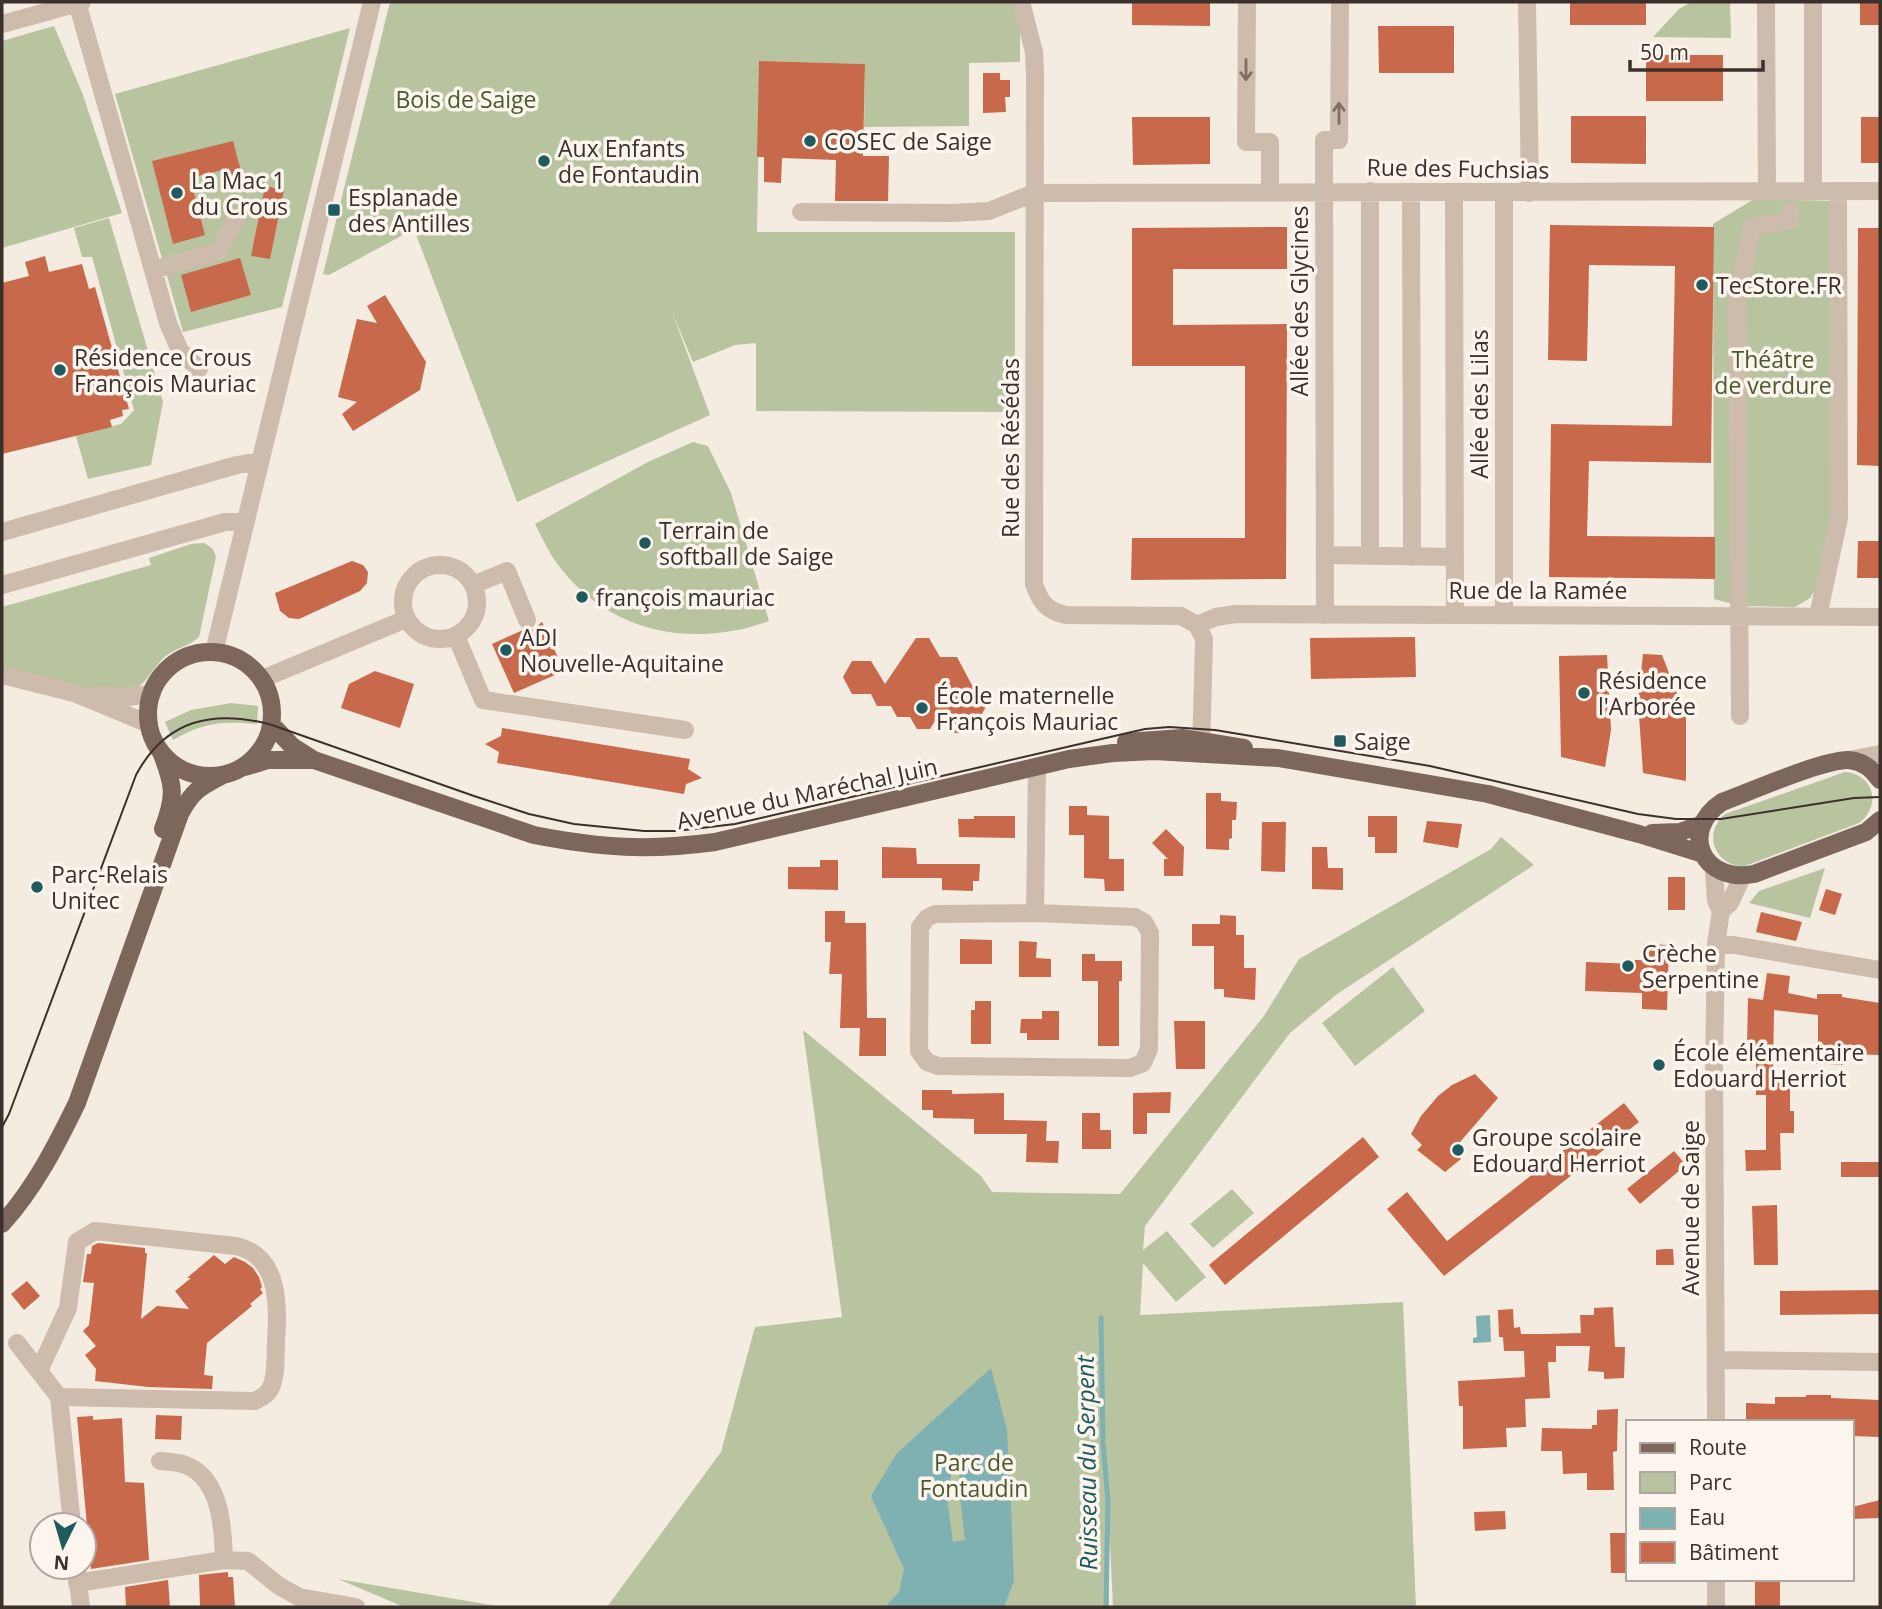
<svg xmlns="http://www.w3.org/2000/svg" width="1882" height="1609" viewBox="0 0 1882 1609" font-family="'Open Sans',sans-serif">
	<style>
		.green { fill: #b8c4a0 }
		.water { fill: #7fb0b2; fill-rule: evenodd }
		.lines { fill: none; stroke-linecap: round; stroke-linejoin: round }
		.stream { stroke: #7fb0b2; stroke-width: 5 }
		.building { fill: #c8694b }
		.minor { stroke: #cdbbac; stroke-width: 18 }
		.major { stroke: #7d675c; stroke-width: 18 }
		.tram { stroke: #3b302b; stroke-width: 2 }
		.oneway { stroke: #7d6f65 }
		.poi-dot { fill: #1f5a5e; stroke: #fbf5ee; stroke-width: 2.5 }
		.labels { text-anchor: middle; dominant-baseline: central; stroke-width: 7; stroke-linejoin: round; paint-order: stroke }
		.park-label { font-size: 23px; fill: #4a5a2e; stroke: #fbf5ee }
		.poi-label { font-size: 23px; fill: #3b302b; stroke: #fbf5ee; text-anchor: start }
		.street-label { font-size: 23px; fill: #3b302b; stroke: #fbf5ee }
		.water-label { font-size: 24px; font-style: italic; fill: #1f5a5e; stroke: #fbf5ee }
	</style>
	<rect width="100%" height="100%" fill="#f4ebe1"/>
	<path class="green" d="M390,2h630v60l-51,1v63l-105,1 1,-63 -105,-3 -3,171h258v180l-259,-1v-68l-21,2 -42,17 -21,-50 38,103 -193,87 -103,-273 -85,46 -6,-1z
		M1691,2h39l1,36 -78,-1 26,-28z
		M54,26l29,69 39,118 -120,35v-207z
		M350,28l-68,279 -99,25 -68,-238z
		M1754,199l79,2 -1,320 -10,58 -12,19 -15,9 -55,-1 -26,-7 -1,-375z
		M109,218l54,184 -12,63 -63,14 -12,-43 45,-12 13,-14 -42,-153h-10l-8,-29z
		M693,442l15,4 23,47 38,128c-12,4 -24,8 -37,10 -70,12 -134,-11 -176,-69 -8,-11 -14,-25 -21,-38l113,-62z
		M204,543l9,6 3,8 -17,80c-10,9 -22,11 -32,18 -11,8 -20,27 -29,32 -28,15 -105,-11 -136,-20v-60l149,-42 -2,-7 42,-14z
		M231,703l27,3 -1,18c-35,-3 -53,-2 -84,16l-8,-18 26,-12z
		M1845,772c29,2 37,34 14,51l-114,43c-30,1 -43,-33 -20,-52z
		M1501,837l33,28 -197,129 -47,39 -145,193 -2,24 24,-19 39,46 -30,25 -33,-39 -3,52 263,-13 13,305h-303l-10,-215 6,215h-502l114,-155 34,-125 87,-10 -39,-287 178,146 11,16 128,2 144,-178 35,-57 192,-110z
		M1825,868l-15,50 -61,-15 10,-12z
		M1393,967l32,44 -70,55 -33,-43z
		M1232,1189l22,24 -41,35 -23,-24z
		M338,1579l165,28h-99z"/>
	<path class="water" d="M1490,1315l1,27 -18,1v-5l4,-1 -1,-21z
		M991,1368l16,62 4,74 3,77 -10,26h-119l14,-15 5,-23 -33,-73 26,-43zM959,1453l1,43 5,44 -12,2 -7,-51z"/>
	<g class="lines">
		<path class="stream" d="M1101,1318l2,124 5,59 -2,106"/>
	</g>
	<path class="building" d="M1132,2h78v24l-78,-1z
		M1570,2h76v23h-76z
		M1860,2h20v23h-20z
		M1378,26h76v47h-75z
		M1646,55h77v46h-77z
		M759,61l106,3 -2,92h26l-1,45h-53l1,-41 -54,-2 -1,25 -17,-1v-25h-7z
		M983,73h17v7h10v17h-5l1,15 -23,1z
		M1571,116h75v48l-75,-1z
		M1132,117h78v47l-77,1z
		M1861,117h19v46h-19z
		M233,141l10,38 -14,3 -3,-13 -36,9 15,57 -32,9 -21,-83z
		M265,186l19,4 -14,69 -19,-3z
		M1550,225l164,2 -3,236 -122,-2 -2,75 128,1v42l-166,-2 2,-153 121,2 3,-160 -86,-1 -2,96 -39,-1z
		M1287,227v42h-114v56l114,-1 -1,255 -155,1 1,-42h113v-172h-113v-138z
		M1858,228h22v238l-23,-1z
		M45,256l4,16 33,-8 7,25 6,-2 34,122 -7,1 1,6 -13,4 2,7 -110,27v-171l27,-7 -4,-14z
		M240,258l11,37 -60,17 -10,-37z
		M385,295l41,67 -6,28 -67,41 -11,-17 15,-12 -19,-5 19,-78 20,4 -10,-17z
		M1858,541h22v37h-23z
		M352,561l11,4 5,7 -1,11 -7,8 -61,28 -10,-1 -9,-7 -5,-18z
		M542,622l22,49 -50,22 -22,-49 31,-14h9z
		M1415,637l1,40 -105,2 -1,-41z
		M916,638h13l11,19h17l17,32h13l4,9 -20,35h-18l-12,-22 -11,18h-13l-7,-12h-13l-6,-11h-14l-6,-12h-19l-9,-17 9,-16h19l14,23z
		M1643,654l19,1 24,62v64l-43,-8 -5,-72z
		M1607,655l4,75 -6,37 -44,-10 -2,-101z
		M375,671l39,13 -14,44 -59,-20 8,-24z
		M502,728l188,31 -2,10 14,9 -16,6 -2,10 -187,-31 2,-11 -14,-8 16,-8z
		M1206,793h15v8l16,1 -1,18h-4v18l-3,1v11l-23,-1z
		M1069,806h18v9l22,1v43h15v32h-19l-1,-12 -20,-1v-43h-15z
		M974,816h41v22l-56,-1 -1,-18h16z
		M1368,816h29v37h-22v-16h-7z
		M1427,821l35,3 -4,24 -35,-6z
		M1262,822h24l-1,50 -24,-1z
		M1166,829l18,18 -1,29h-19v-17h4l-16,-16z
		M882,847l34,1 1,16h63l-1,17h-6v10l-31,-1v-12h-60z
		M1312,847h15l1,21h15v22l-31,-1z
		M820,860h18v30l-50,-1v-22h32z
		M1668,877h17v33h-17z
		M1826,889l16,5 -7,21 -16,-5z
		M825,911h20v12h21l1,95h19v38h-27l1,-28h-20l2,-54h-13l2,-32h-6z
		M1761,912l41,10 -6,19 -40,-9z
		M1220,915l16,1v19h8v33h12l-1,32 -31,-3v-8h-10v-43h-22v-22h28z
		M960,939l32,1v24h-32z
		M1019,941l18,1 -1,16 15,1v18h-32z
		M1643,944l26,1 -2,65 -25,-1v-16l-57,-2 1,-29 48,2 1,-4h8z
		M1082,954h13v7h27v20h-3v65h-21v-65h-16z
		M1767,973l23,3 -2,17 29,6v-5h25v3l38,6v52l-37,-1v11l-37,-2 1,-17 11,1v-32l-44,-5 -1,64h17v37h4v22h-14l1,37 -35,1 -1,-21h21v-55h-10v-43h-2l-1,-6h-6l1,-48 15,2z
		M975,1001h16v43h-20v-34h4z
		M1042,1011h17v29h-32v-7h-7l1,-14h21z
		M1174,1021h31v48h-29z
		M1475,1074l23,24 -44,51 7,10 -16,13 -28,-22 5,-5 -11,-11 10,-18 17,-20 14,-11z
		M922,1090h30v4l52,-1v27l43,1 -1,20h13l-1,22 -32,-1 1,-28h-53v-15l-41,-1v-8h-11z
		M1171,1092l-1,21h-23v21h-14v-41z
		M1624,1103l15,19 -195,154 -57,-67 20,-17 40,49z
		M1082,1113h18v17h11v19h-29z
		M1363,1137l16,20 -154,128 -16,-20z
		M1674,1151l12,14 -46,39 -13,-15z
		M1841,1162h39v15h-39z
		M1777,1205l1,60h-24l-2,-59z
		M98,1243l47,5v5h2l-6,66 16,-13 32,3 -14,-18 16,-13h-4l27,-23 11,9 9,-7 11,5 8,6 6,9 3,10 -2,2 3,4 -13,11 2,2 -45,37 -3,32 9,1 -1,13 -64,-2 -53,-6 1,-12 -11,-14 11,-9 -13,-15 6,-6 5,-42 -11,-1 4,-28h4l1,-8z
		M1664,1249h9l1,16h-18v-15z
		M27,1281l13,15 -16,14 -13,-16z
		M1880,1290v24l-100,1v-24z
		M1613,1307l2,40h10l-1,31 -20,1v-7l-16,-1 2,-25h-34v16h-8l2,36 -25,1 1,28 -20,1 1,19 -44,2v-43h-4l-1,-25 67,-4 -1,-26h-20l-1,-14h-4l-1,-27 15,-1 1,19 6,-1 1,7h24l36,-1 -1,-18h14v-7z
		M1806,1395h25v3l49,2v37l-28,-1v-14h-106v-19l29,1v-7h31z
		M1618,1409l-1,42 -4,1 1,38h-27v-17l-24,1 -1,-23h-21l1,-23 50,1v-4h5v-15z
		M156,1415l26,1 -1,24 -26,-1z
		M93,1416v4l29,-2 3,64 19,1 5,77 -58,9 -14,-152z
		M1880,1500v18l-28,1v-12z
		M1505,1511l1,18 -31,2 -1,-19z
		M1610,1533h18v40h-17z
		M228,1572v5h5l2,30h-35l-1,-32z
		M1755,1579h25v28h-25z
		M168,1580l2,27h-44l-1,-20z"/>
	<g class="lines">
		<path class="minor" d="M77,2l91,321 12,28 19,18
			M1021,2l13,50 1,22 -1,510c6,18 13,27 32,31l115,1 16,9 7,14 -3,115
			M1247,2l-1,140h24v49
			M1527,2l3,191
			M1766,2l1,189
			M2,24l80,-22
			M1370,191v365
			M1813,191v-189
			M1411,192l1,365
			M1454,192l1,423
			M1504,193v422
			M801,212l151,1 37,-2 45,-18 846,-2
			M153,270l66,-19 19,-35
			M2,532l235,-67 23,-4
			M1325,555l130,2
			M403 602a37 37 0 1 1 74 0a37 37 0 1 1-74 0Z
			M2,585l223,-63h21
			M473,585l34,-14 20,49
			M1325,615l-1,-475h15l1,-138
			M1818,616l21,-98 -1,-327
			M1197,625l19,-8 20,-3 644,3
			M456,636l27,64 202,30
			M214,652l158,-650
			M2,675l72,18 75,31
			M262,679l144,-60
			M95,695l32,2 25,-3
			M1740,716l-3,-414 15,-75 38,-7v-9
			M1849,760l31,-6
			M1714,870l2,31 5,10 -5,33 -2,120 2,358
			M1721,911l9,-8 12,-26
			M1035,913l100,4 9,5 6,11 -1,116 -6,14 -13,5 -192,-2 -11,-4 -8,-11 1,-124 7,-9 8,-4z
			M1035,913l2,-146
			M1716,944l18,1 146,25
			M17,1343l42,54 13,128
			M1716,1360l164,2
			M39,1371l29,-63 9,-66 18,-11 141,15c45,10 42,62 40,97 -1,14 1,31 -5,44 -3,8 -9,10 -16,14l-196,-4
			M160,1461c9,1 20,1 28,5 33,15 35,62 36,94
			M76,1567l5,40
			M1716,1579v28
			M77,1583l147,-23 24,1 31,25 20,11 57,10"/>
		<path class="major" d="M148 714a62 62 0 1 1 124 0a62 62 0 1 1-124 0Z
			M272,725l20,21 22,14 220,75c67,13 114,16 181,7l354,-83 44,-6 41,-2 124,7 210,36 151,40 64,20
			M1126,742l56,-4 62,10
			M161,752c13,33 15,43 2,77
			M245,767l23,-7h46
			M1880,780c-7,-10 -17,-19 -31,-20 -25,-1 -100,32 -127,42 -43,29 -20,82 32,72l112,-42 14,-12
			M1652,833l28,-1 23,-8
			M2,1224c32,-35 54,-78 75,-121l103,-289c13,-24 20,-27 43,-39"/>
		<path class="tram" d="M2,1127l7,-13 127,-339c30,-56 78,-66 136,-50l202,71 55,18 45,10 70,7h32l59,-7 362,-84 48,-11 24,-2 46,3 215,36 208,48 38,5h45l133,-21 26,-1"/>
	</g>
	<defs><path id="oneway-shaft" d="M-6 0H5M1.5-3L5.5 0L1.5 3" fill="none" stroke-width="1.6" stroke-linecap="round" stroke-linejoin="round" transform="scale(1.75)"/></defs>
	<g class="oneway">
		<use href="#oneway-shaft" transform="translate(1246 70) rotate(90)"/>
		<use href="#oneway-shaft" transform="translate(1339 113) rotate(-90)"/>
	</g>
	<g class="poi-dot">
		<circle cx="810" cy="141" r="7"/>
		<circle cx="544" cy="161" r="7"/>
		<circle cx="177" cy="193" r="7"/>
		<rect x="327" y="203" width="14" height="14" rx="3.5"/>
		<circle cx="1702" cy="285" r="7"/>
		<circle cx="60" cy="370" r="7"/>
		<circle cx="645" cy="543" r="7"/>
		<circle cx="582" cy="597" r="7"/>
		<circle cx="506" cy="650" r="7"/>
		<circle cx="1584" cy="693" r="7"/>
		<circle cx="922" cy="708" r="7"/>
		<rect x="1333" y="734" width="14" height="14" rx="3.5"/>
		<circle cx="37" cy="887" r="7"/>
		<circle cx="1628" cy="966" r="7"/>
		<circle cx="1659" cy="1065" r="7"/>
		<circle cx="1458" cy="1150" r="7"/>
	</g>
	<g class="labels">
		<g class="park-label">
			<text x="466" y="99">Bois de Saige</text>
			<text x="1773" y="359">Théâtre<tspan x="1773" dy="26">de verdure</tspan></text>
			<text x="974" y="1462">Parc de<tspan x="974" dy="26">Fontaudin</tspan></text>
		</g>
		<g class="poi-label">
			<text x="824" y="141">COSEC de Saige</text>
			<text x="558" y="148">Aux Enfants<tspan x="558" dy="26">de Fontaudin</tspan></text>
			<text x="191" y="180">La Mac 1<tspan x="191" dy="26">du Crous</tspan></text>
			<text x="348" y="197">Esplanade<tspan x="348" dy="26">des Antilles</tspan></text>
			<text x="1716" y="285">TecStore.FR</text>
			<text x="74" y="357">Résidence Crous<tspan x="74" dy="26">François Mauriac</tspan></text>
			<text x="659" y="530">Terrain de<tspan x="659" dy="26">softball de Saige</tspan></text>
			<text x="596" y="597">françois mauriac</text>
			<text x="520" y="637">ADI<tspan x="520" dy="26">Nouvelle-Aquitaine</tspan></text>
			<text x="1598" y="680">Résidence<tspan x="1598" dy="26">l'Arborée</tspan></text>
			<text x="936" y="695">École maternelle<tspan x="936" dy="26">François Mauriac</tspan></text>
			<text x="1354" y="741">Saige</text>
			<text x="51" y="874">Parc-Relais<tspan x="51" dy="26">Unitec</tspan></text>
			<text x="1642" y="953">Crèche<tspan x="1642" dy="26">Serpentine</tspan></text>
			<text x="1673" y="1052">École élémentaire<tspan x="1673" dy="26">Edouard Herriot</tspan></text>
			<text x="1472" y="1137">Groupe scolaire<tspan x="1472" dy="26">Edouard Herriot</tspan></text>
		</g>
		<g class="street-label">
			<text transform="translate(1458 168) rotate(1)">Rue des Fuchsias</text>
			<text transform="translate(1299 301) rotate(-90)">Allée des Glycines</text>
			<text transform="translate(1479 404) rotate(-90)">Allée des Lilas</text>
			<text transform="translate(1010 448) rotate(-90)">Rue des Résédas</text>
			<text x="1538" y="590">Rue de la Ramée</text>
			<text transform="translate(807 793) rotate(-12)">Avenue du Maréchal Juin</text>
			<text transform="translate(1690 1208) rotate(-90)">Avenue de Saige</text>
		</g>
		<g class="water-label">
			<text transform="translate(1086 1463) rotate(-91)">Ruisseau du Serpent</text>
		</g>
	</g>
	<rect width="1882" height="1609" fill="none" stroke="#3b302b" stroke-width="7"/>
	<rect x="1626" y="1420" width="228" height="161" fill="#fbf5ee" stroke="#aea6a0" stroke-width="2"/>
	<rect x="1640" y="1443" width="35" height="10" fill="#7d675c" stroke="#aea6a0" stroke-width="2"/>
	<text x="1689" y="1455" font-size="21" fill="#3b302b">Route</text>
	<rect x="1640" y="1472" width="35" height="21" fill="#b8c4a0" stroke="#aea6a0" stroke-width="2"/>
	<text x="1689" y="1490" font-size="21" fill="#3b302b">Parc</text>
	<rect x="1640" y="1508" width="35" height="21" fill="#7fb0b2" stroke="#aea6a0" stroke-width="2"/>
	<text x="1689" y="1525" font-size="21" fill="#3b302b">Eau</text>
	<rect x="1640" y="1542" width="35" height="21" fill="#c8694b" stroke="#aea6a0" stroke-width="2"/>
	<text x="1689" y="1560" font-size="21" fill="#3b302b">Bâtiment</text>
	<g transform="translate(63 1546) rotate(185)"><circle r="33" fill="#fbf5ee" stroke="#aea6a0" stroke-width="2"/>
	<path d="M0-5L12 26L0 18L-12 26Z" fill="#1f5a5e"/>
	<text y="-10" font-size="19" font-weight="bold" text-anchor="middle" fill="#3b302b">N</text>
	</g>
	<path d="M1630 60v10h133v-10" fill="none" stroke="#3b302b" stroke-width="3.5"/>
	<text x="1640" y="60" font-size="21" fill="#3b302b" stroke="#fbf5ee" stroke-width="5" paint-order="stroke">50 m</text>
</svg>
